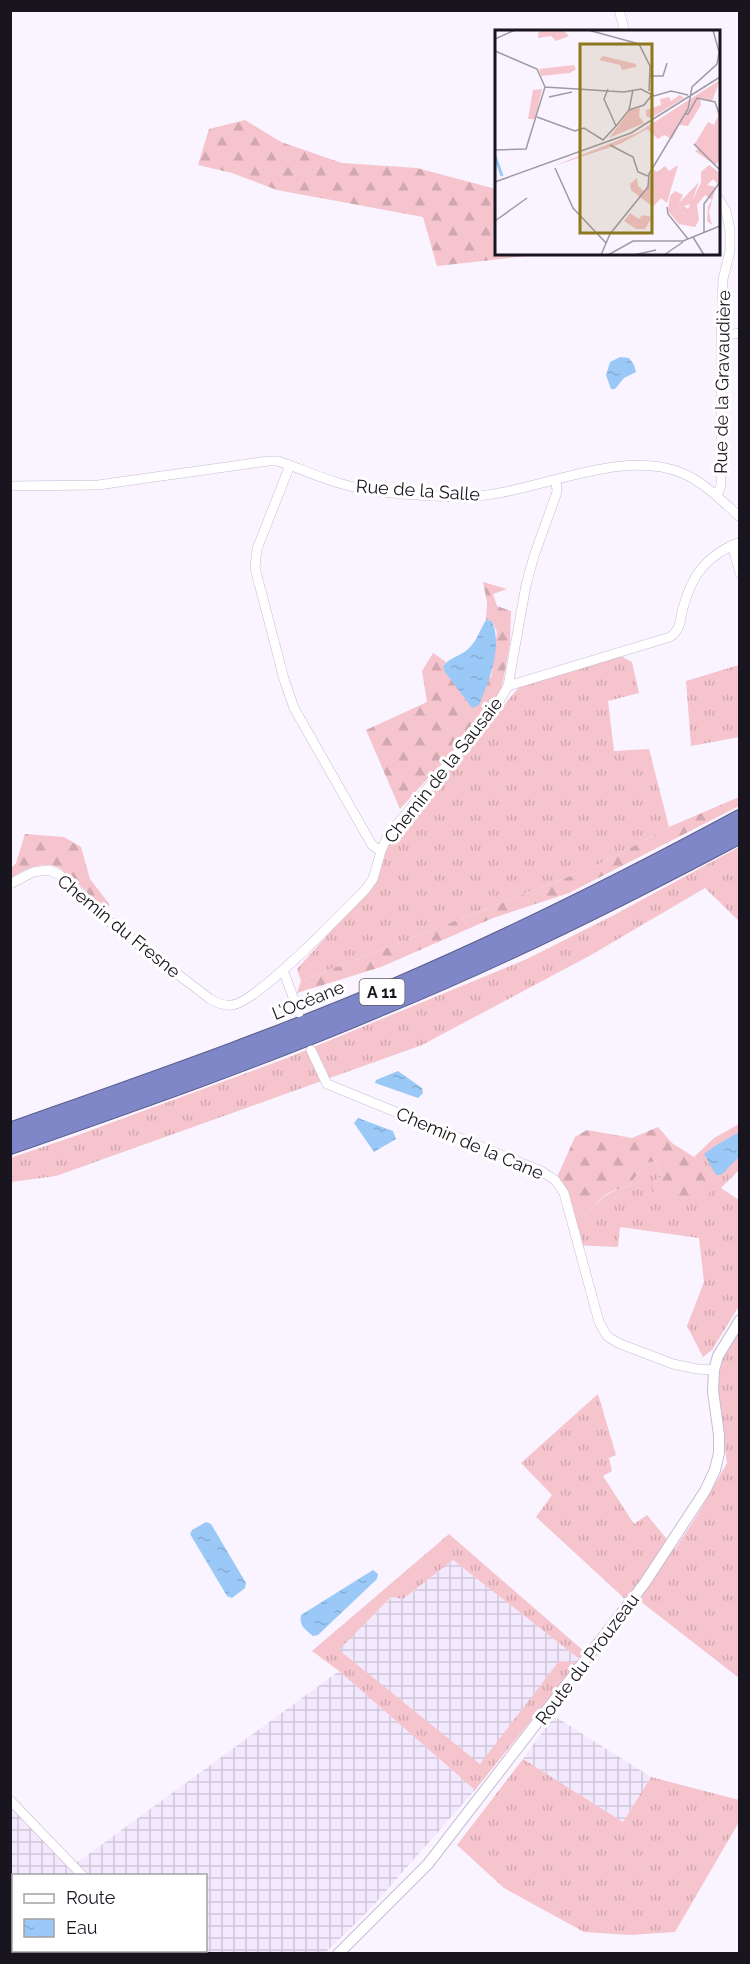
<svg xmlns="http://www.w3.org/2000/svg" width="750" height="1964" viewBox="0 0 750 1964" font-family="Raleway,sans-serif">
	<style>
		.industrial { fill: url(#industrial-grid); fill-rule: evenodd }
		.grass { fill: url(#grass-tufts) }
		.forest { fill: url(#forest-firs) }
		.water { fill: url(#water-ripples) }
		.lines { fill: none; stroke-linecap: round; stroke-linejoin: round }
		.minor-casing { stroke: #c7bbd4; stroke-width: 10 }
		.tertiary-casing { stroke: #c7bbd4; stroke-width: 12 }
		.motorway-casing { stroke: #5b5f8d; stroke-width: 18 }
		.minor { stroke: #fff; stroke-width: 9 }
		.tertiary { stroke: #fff; stroke-width: 10 }
		.motorway { stroke: #7f87c9; stroke-width: 16 }
		.labels { text-anchor: middle; dominant-baseline: central; stroke-width: 6; stroke-linejoin: round; paint-order: stroke }
		.shield { fill: #fff; stroke: #5e5b62; stroke-width: 1.5 }
		.shield-label { font-size: 16px; font-weight: bold; fill: #19151e }
		.street-label { font-size: 18px; fill: #19151e; stroke: #fff }
		.inset-river { fill: none; stroke: #9bc9f7; stroke-width: 3 }
		.inset-road { fill: none; stroke: #9f9ba5; stroke-width: 1.5 }
		.view { fill: #8d781e; fill-opacity: 0.15; stroke: #8d781e; stroke-width: 3 }
		.inset-edge { fill: none; stroke: #19151e; stroke-width: 3 }
	</style>
	<defs>
		<pattern id="industrial-grid" width="8" height="8" patternUnits="userSpaceOnUse" patternTransform="scale(1.5)"><rect width="8" height="8" fill="#f3e9fe"/><path d="M0 4h8M4 0v8" fill="none" stroke="#d0c7d9"/></pattern>
		<pattern id="grass-tufts" width="24" height="20" patternUnits="userSpaceOnUse" patternTransform="scale(1.5)"><rect width="24" height="20" fill="#f5c4cd"/><path d="M3 7l-1-3M5 7V3M7 7l1-3M15 17l-1-3M17 17v-4M19 17l1-3" fill="none" stroke="#d1a8b0"/></pattern>
		<pattern id="forest-firs" width="22" height="20" patternUnits="userSpaceOnUse" patternTransform="scale(1.5)"><rect width="22" height="20" fill="#f5c4cd"/><path d="M5 1l3.5 6h-7zM16 11l3.5 6h-7z" fill="#d1a8b0"/></pattern>
		<pattern id="water-ripples" width="26" height="14" patternUnits="userSpaceOnUse" patternTransform="scale(1.5)"><rect width="26" height="14" fill="#9bc9f7"/><path d="M2 4q2-2 4 0t4 0M15 11q2-2 4 0t4 0" fill="none" stroke="#85acd3"/></pattern>
	</defs>
	<rect width="100%" height="100%" fill="#f9f4ff"/>
	<path class="industrial" d="M453,1560l125,98 -1,5 -18,-2 -79,104 -142,-115 54,-53 11,2z
		M339,1671l136,119 -105,119 -46,45 -313,-1 -1,-150 61,64zM14,1876h192v74h-192z
		M554,1716l97,61 -28,45 -100,-63z"/>
	<path class="grass" d="M621,656l11,6 7,31 -31,8 6,50 35,-2 20,78 -73,39 -295,115 -4,-12 80,-89 11,-36 132,-158z
		M739,665v72l-48,9 -5,-65z
		M739,847v74l-34,-33 -114,67 -169,90 -366,131 -45,6 -1,-24 68,-23 209,-77 240,-99 87,-44z
		M739,1124v46l-18,18 18,12v106l-27,44 -9,7 -16,-31 17,-44 -5,-44 -79,-11 -2,20 -44,-2 -12,-46 24,17c15,-18 20,-24 43,-30l16,-23 12,-2 5,15 52,2 -20,-21 20,-19z
		M739,1329v349l-99,-77 -15,-2 -89,-82 16,-22 -31,-32 77,-69 18,61 -7,3 3,13 -9,5 31,48 13,-9 28,34 23,-35 29,-51 -9,-61 1,-29 7,-26z
		M449,1534l136,118 -7,6 -125,-98 -50,39 -12,-2 -52,53 141,114 79,-103 18,2 -102,127 -136,-119 -27,-20z
		M523,1759l100,63 28,-45 88,23v22l-64,110 -45,3 -46,-3 -80,-44 -47,-43z"/>
	<path class="forest" d="M245,120l36,22 61,21 75,5 79,21v65h38l-7,2 -90,10 -14,-49 -146,-27 -45,-17 -34,-8 11,-36z
		M483,582l24,7 -14,5 4,12 14,5 -1,33 -9,47 -13,21 -88,97 -34,-79 61,-28 -5,-31 11,-18 13,9 -3,4 48,11 6,-45 -5,-11 -6,-1 1,-18z
		M739,797v9l-170,87 -76,25 -112,49 -84,26 4,-12 295,-115 73,-39z
		M25,834l39,3 17,10 9,32 20,26 -3,2v7c-12,-12 -41,-48 -57,-49 -14,-1 -28,5 -39,13v-10l5,-5z
		M658,1127l14,16 22,14 20,21 -6,19h-40l-16,-6 -2,-9 12,-6 -5,-15 -12,2 -16,23c-25,6 -27,11 -43,30l-24,-17 -4,-24 17,-38 12,-7 45,8z"/>
	<path class="water" d="M620,357l9,1 5,7 2,7 -12,6 -9,11h-4l-5,-14 4,-13z
		M486,620l6,1c11,26 -3,60 -13,84l-7,3 -27,-36 -2,-6c7,-9 21,-11 28,-20 5,-5 10,-18 15,-26z
		M398,1071l24,17 1,5 -5,5 -43,-15 1,-3z
		M358,1118l35,13 3,8 -22,13 -20,-29z
		M739,1132v25l-18,18h-5l-12,-21 11,-8z
		M206,1522l5,2 35,59 -1,5 -13,10 -5,-2 -37,-62 2,-4z
		M373,1570l5,4 -1,5 -59,56 -5,1c-8,-7 -14,-10 -12,-21z"/>
	<g class="lines">
		<defs>
			<path id="minor" d="M619,10l6,22
				M721,336l19,-3
				M10,486l88,-1 170,-24h10c21,7 42,17 64,23 32,10 83,12 117,13 70,1 157,-51 223,-24 22,9 40,28 58,44
				M717,496l4,-11v-149l2,-57 7,-28v-21l-4,-19 -8,-13
				M732,545l8,28
				M508,686l162,-49c11,-7 10,-18 13,-29 9,-34 24,-53 57,-66
				M381,851l7,-16 107,-127 13,-22 18,-101 8,-29 23,-64 -1,-12
				M10,884l23,-12 15,-2 12,5 50,47 100,77c7,4 14,7 22,6 26,-3 111,-93 133,-115l8,-11 8,-28 -9,-6 -78,-137 -10,-29 -29,-111 2,-19 33,-84
				M283,970l16,43
				M311,1050l16,34 214,87 14,9 9,13 35,129 8,14 11,7 55,21 24,5 17,1
				M10,1800l73,76
				M154,1950l2,4"/>
			<path id="tertiary" d="M338,1954l90,-90 216,-280 61,-93 10,-21 4,-17v-18l-6,-44 1,-21 4,-14 22,-36"/>
			<path id="motorway" d="M10,1131c132,-47 263,-92 391,-147 116,-50 228,-106 339,-166
				M10,1146c126,-44 252,-88 374,-140 122,-50 240,-109 356,-171"/>
		</defs>
		<use href="#minor" class="minor-casing"/>
		<use href="#tertiary" class="tertiary-casing"/>
		<use href="#motorway" class="motorway-casing"/>
		<use href="#minor" class="minor"/>
		<use href="#tertiary" class="tertiary"/>
		<use href="#motorway" class="motorway"/>
	</g>
	<g class="labels">
		<rect class="shield" x="359.5" y="979" width="45" height="26" rx="4.5"/>
		<g class="shield-label">
			<text x="382" y="992">A 11</text>
		</g>
		<g class="street-label">
			<text transform="translate(722 382) rotate(-89)">Rue de la Gravaudière</text>
			<text transform="translate(418 490) rotate(4)">Rue de la Salle</text>
			<text transform="translate(443 770) rotate(-52)">Chemin de la Sausaie</text>
			<text transform="translate(119 926) rotate(39)">Chemin du Fresne</text>
			<text transform="translate(308 1000) rotate(-22)">L’Océane</text>
			<text transform="translate(470 1143) rotate(23)">Chemin de la Cane</text>
			<text transform="translate(587 1659) rotate(-53)">Route du Prouzeau</text>
		</g>
	</g>
	<g transform="translate(495 30)">
		<rect width="225" height="225" fill="#f9f4ff"/>
		<path d="M44,0h24l6,6 -13,5 -5,-5 -13,2zM225,50l-8,21 -12,-3 1,7 -13,21 -9,-1 -7,14 -8,-4 -6,4 -11,-10 -27,15 -66,22 85,-34zM185,65l4,3 -33,20 -5,-2v-6l15,-5 -1,-6 9,-2 2,4zM221,76l4,2v52l-5,5 -20,-14 3,-2 -4,-4 14,-23 6,3 4,-9zM145,78l-1,8 5,7 -35,15 21,-28zM183,135l-11,38 -6,-5 -8,9 -22,-17 -1,-6 7,-6 1,8 7,6 8,-23 4,3 8,-6 4,5zM214,135l11,8v13l-7,-7 -6,6 8,2v3l-6,22 3,13 -5,-4 1,-15 4,-6 -7,-5 -8,10 2,15 -4,7 -16,-3 -11,-13 2,-15 5,-5 8,4 -4,8 4,10 7,2 -2,-6 13,-26v-11zM135,183l9,6 3,-4 10,2 -7,12h-9l-12,-8z" fill="#f5c4cd"/>
		<path d="M108,26l33,8v3l-14,3 -2,-5 -21,-5zM79,35l2,4 -6,4 -29,3 -2,-7zM47,59l-7,30h-7l5,-29zM204,152l-7,19 2,2 -10,3 8,6 -2,3 -7,-2 -4,-10z" fill="#f5c4cd"/>
		<path class="inset-river" d="M0,126l7,20"/>
		<path class="inset-road" d="M93,0l51,14 11,22 -1,25M0,9l20,-9M0,21l42,18 8,18M154,46h14l4,-13M50,57l79,5 17,-3 13,7 17,-5 17,4M54,67l23,-5M134,80l15,-5 8,-10M190,84h3l9,-16 18,4 5,14M42,87l38,14 9,-3 19,12 13,-14 -12,-27 4,-10M121,96l13,-16 4,-20M199,114l26,26M115,115l23,12 5,15 10,4M0,120l31,-1 19,-62M60,138l18,40 33,35M0,152l136,-49 89,-56M172,177l1,7 20,25M0,191l32,-23M209,202v-28l16,-22M198,207l11,18M106,225l9,-21 38,-47 1,-13 39,-65 4,-22 25,-23 2,-12 -6,-22M113,225l25,-14h50l37,-15M139,225l22,-5M169,225l19,-13"/>
		<path class="view" d="M85,14h72v189h-72z"/>
		<rect width="225" height="225" class="inset-edge"/>
	</g>
	<rect width="750" height="1964" fill="none" stroke="#19151e" stroke-width="24"/>
	<rect x="12" y="1874" width="195" height="78" fill="#ffffff" stroke="#a3a1a5" stroke-width="1.5"/>
	<rect x="24" y="1894" width="30" height="9" fill="#ffffff" stroke="#a3a1a5" stroke-width="1.5"/>
	<text x="66" y="1904" font-size="18" fill="#19151e">Route</text>
	<rect x="24" y="1919" width="30" height="18" fill="url(#water-ripples)" stroke="#a3a1a5" stroke-width="1.5"/>
	<text x="66" y="1934" font-size="18" fill="#19151e">Eau</text>
</svg>
